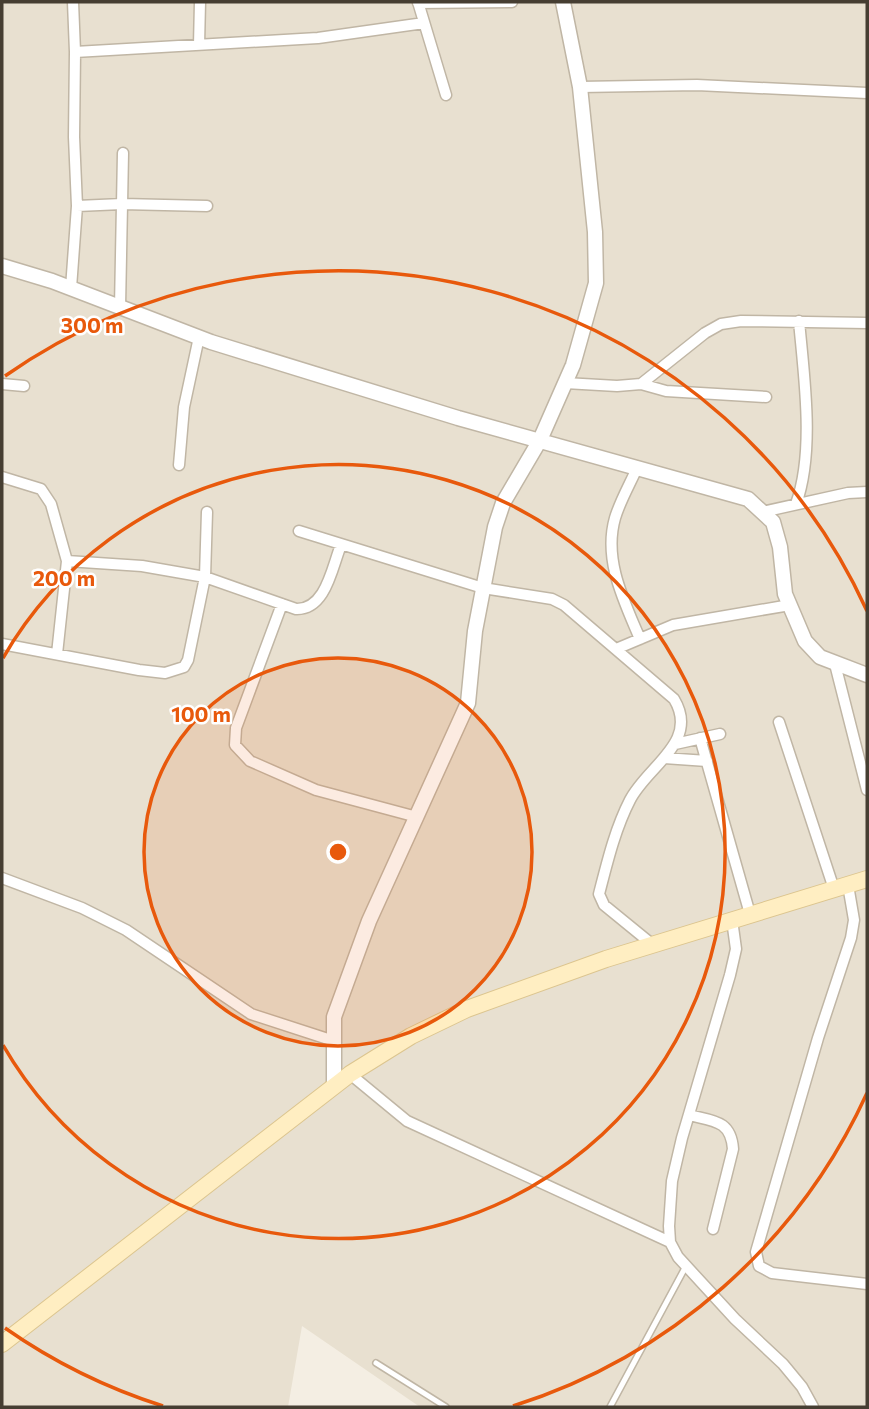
<svg xmlns="http://www.w3.org/2000/svg" width="869" height="1409" viewBox="0 0 869 1409" font-family="Commissioner,sans-serif">
	<style>
		.residential { fill: #e8e0d0 }
		.lines { fill: none; stroke-linecap: round; stroke-linejoin: round }
		.service-casing { stroke: #c0b6a5; stroke-width: 8 }
		.minor-casing { stroke: #c0b6a5; stroke-width: 13 }
		.tertiary-casing { stroke: #c0b6a5; stroke-width: 17 }
		.secondary-casing { stroke: #dcc58f; stroke-width: 18 }
		.service { stroke: #fff; stroke-width: 5 }
		.minor { stroke: #fff; stroke-width: 10 }
		.tertiary { stroke: #fff; stroke-width: 14 }
		.secondary { stroke: #ffeec2; stroke-width: 16 }
		.ring { fill: none; stroke: #e8590c; stroke-width: 3.5 }
		.centre { fill: #e8590c; stroke: #fff; stroke-width: 3.5 }
		.ring-label { font-size: 21px; text-anchor: middle; font-weight: bold; fill: #e8590c; stroke: #fff; stroke-width: 5; stroke-linejoin: round; paint-order: stroke }
	</style>
	<rect width="100%" height="100%" fill="#f4eee3"/>
	<path class="residential" d="M2,2h865v1405h-447l-118,-81 -14,81h-286z"/>
	<g class="lines">
		<defs>
			<path id="service" d="M376,1363l70,44
				M610,1407l76,-141"/>
			<path id="minor" d="M418,2l28,93
				M418,3l94,-1
				M199,45l1,-43
				M75,52l243,-14 106,-15
				M580,87l117,-2 170,8
				M77,206l45,-2 85,2
				M71,288l6,-82 -3,-69 1,-85 -2,-50
				M120,307l3,-154
				M565,383l52,3 24,-2 64,-51 16,-9 20,-3 126,2
				M2,384l22,2
				M641,384l25,7 100,6
				M179,465l5,-58 15,-70
				M637,468c-7,16 -17,33 -22,50 -12,42 9,83 25,121
				M2,477l39,12 10,15 16,57 -10,93
				M796,504c19,-53 8,-127 3,-183
				M762,512l86,-19 19,-1
				M299,531l184,57 69,11 12,6 110,94c26,43 -27,67 -44,101 -15,29 -23,63 -31,94l5,11 49,40
				M67,561l75,5 63,11 91,32c30,1 36,-42 45,-64
				M282,604l-46,124 -1,17 15,16 66,29 101,27
				M2,644l137,26 26,3 19,-6 4,-7 17,-83 2,-65
				M616,649l57,-24 117,-20
				M835,664l32,126
				M779,722l55,167
				M700,738l50,176
				M675,744l45,-10
				M664,758l43,3
				M2,878l80,30 44,22 125,84 83,27
				M848,885l6,35 -3,18 -33,100 -62,214 3,14 13,7 95,11
				M732,920l4,29 -6,26 -48,163 -10,43 -3,45 1,16 8,15 57,62 48,45 19,23 11,20
				M350,1074l57,47 263,121
				M689,1115c24,6 42,5 44,34l-20,80"/>
			<path id="tertiary" d="M2,266l50,15 159,61 247,76 290,81 25,23 7,25 5,47 20,47 15,16 47,18
				M334,1086v-69l35,-96 99,-218 7,-72 20,-104 8,-24 37,-63 33,-75 23,-82 -1,-51 -15,-145 -17,-85"/>
			<path id="secondary" d="M2,1344l348,-270 61,-38 56,-27 139,-50 261,-80"/>
		</defs>
		<use href="#service" class="service-casing"/>
		<use href="#minor" class="minor-casing"/>
		<use href="#tertiary" class="tertiary-casing"/>
		<use href="#secondary" class="secondary-casing"/>
		<use href="#service" class="service"/>
		<use href="#minor" class="minor"/>
		<use href="#tertiary" class="tertiary"/>
		<use href="#secondary" class="secondary"/>
	</g>
	<circle cx="338" cy="852" r="194" fill="#e8590c" fill-opacity=".12"/>
	<g class="ring">
		<circle cx="338" cy="852" r="194"/>
		<path d="M3 658A387 387 0 1 1 3 1045"/>
		<path d="M867 1093A581 581 0 0 1 513 1406M163 1406A581 581 0 0 1 5 1328M5 376A581 581 0 0 1 867 611"/>
	</g>
	<circle cx="338" cy="852" r="10" class="centre"/>
	<g class="ring-label">
		<text x="92" y="333">300 m</text>
		<text x="64" y="586">200 m</text>
		<text x="201" y="722">100 m</text>
	</g>
	<rect width="869" height="1409" fill="none" stroke="#463e32" stroke-width="7"/>
</svg>
